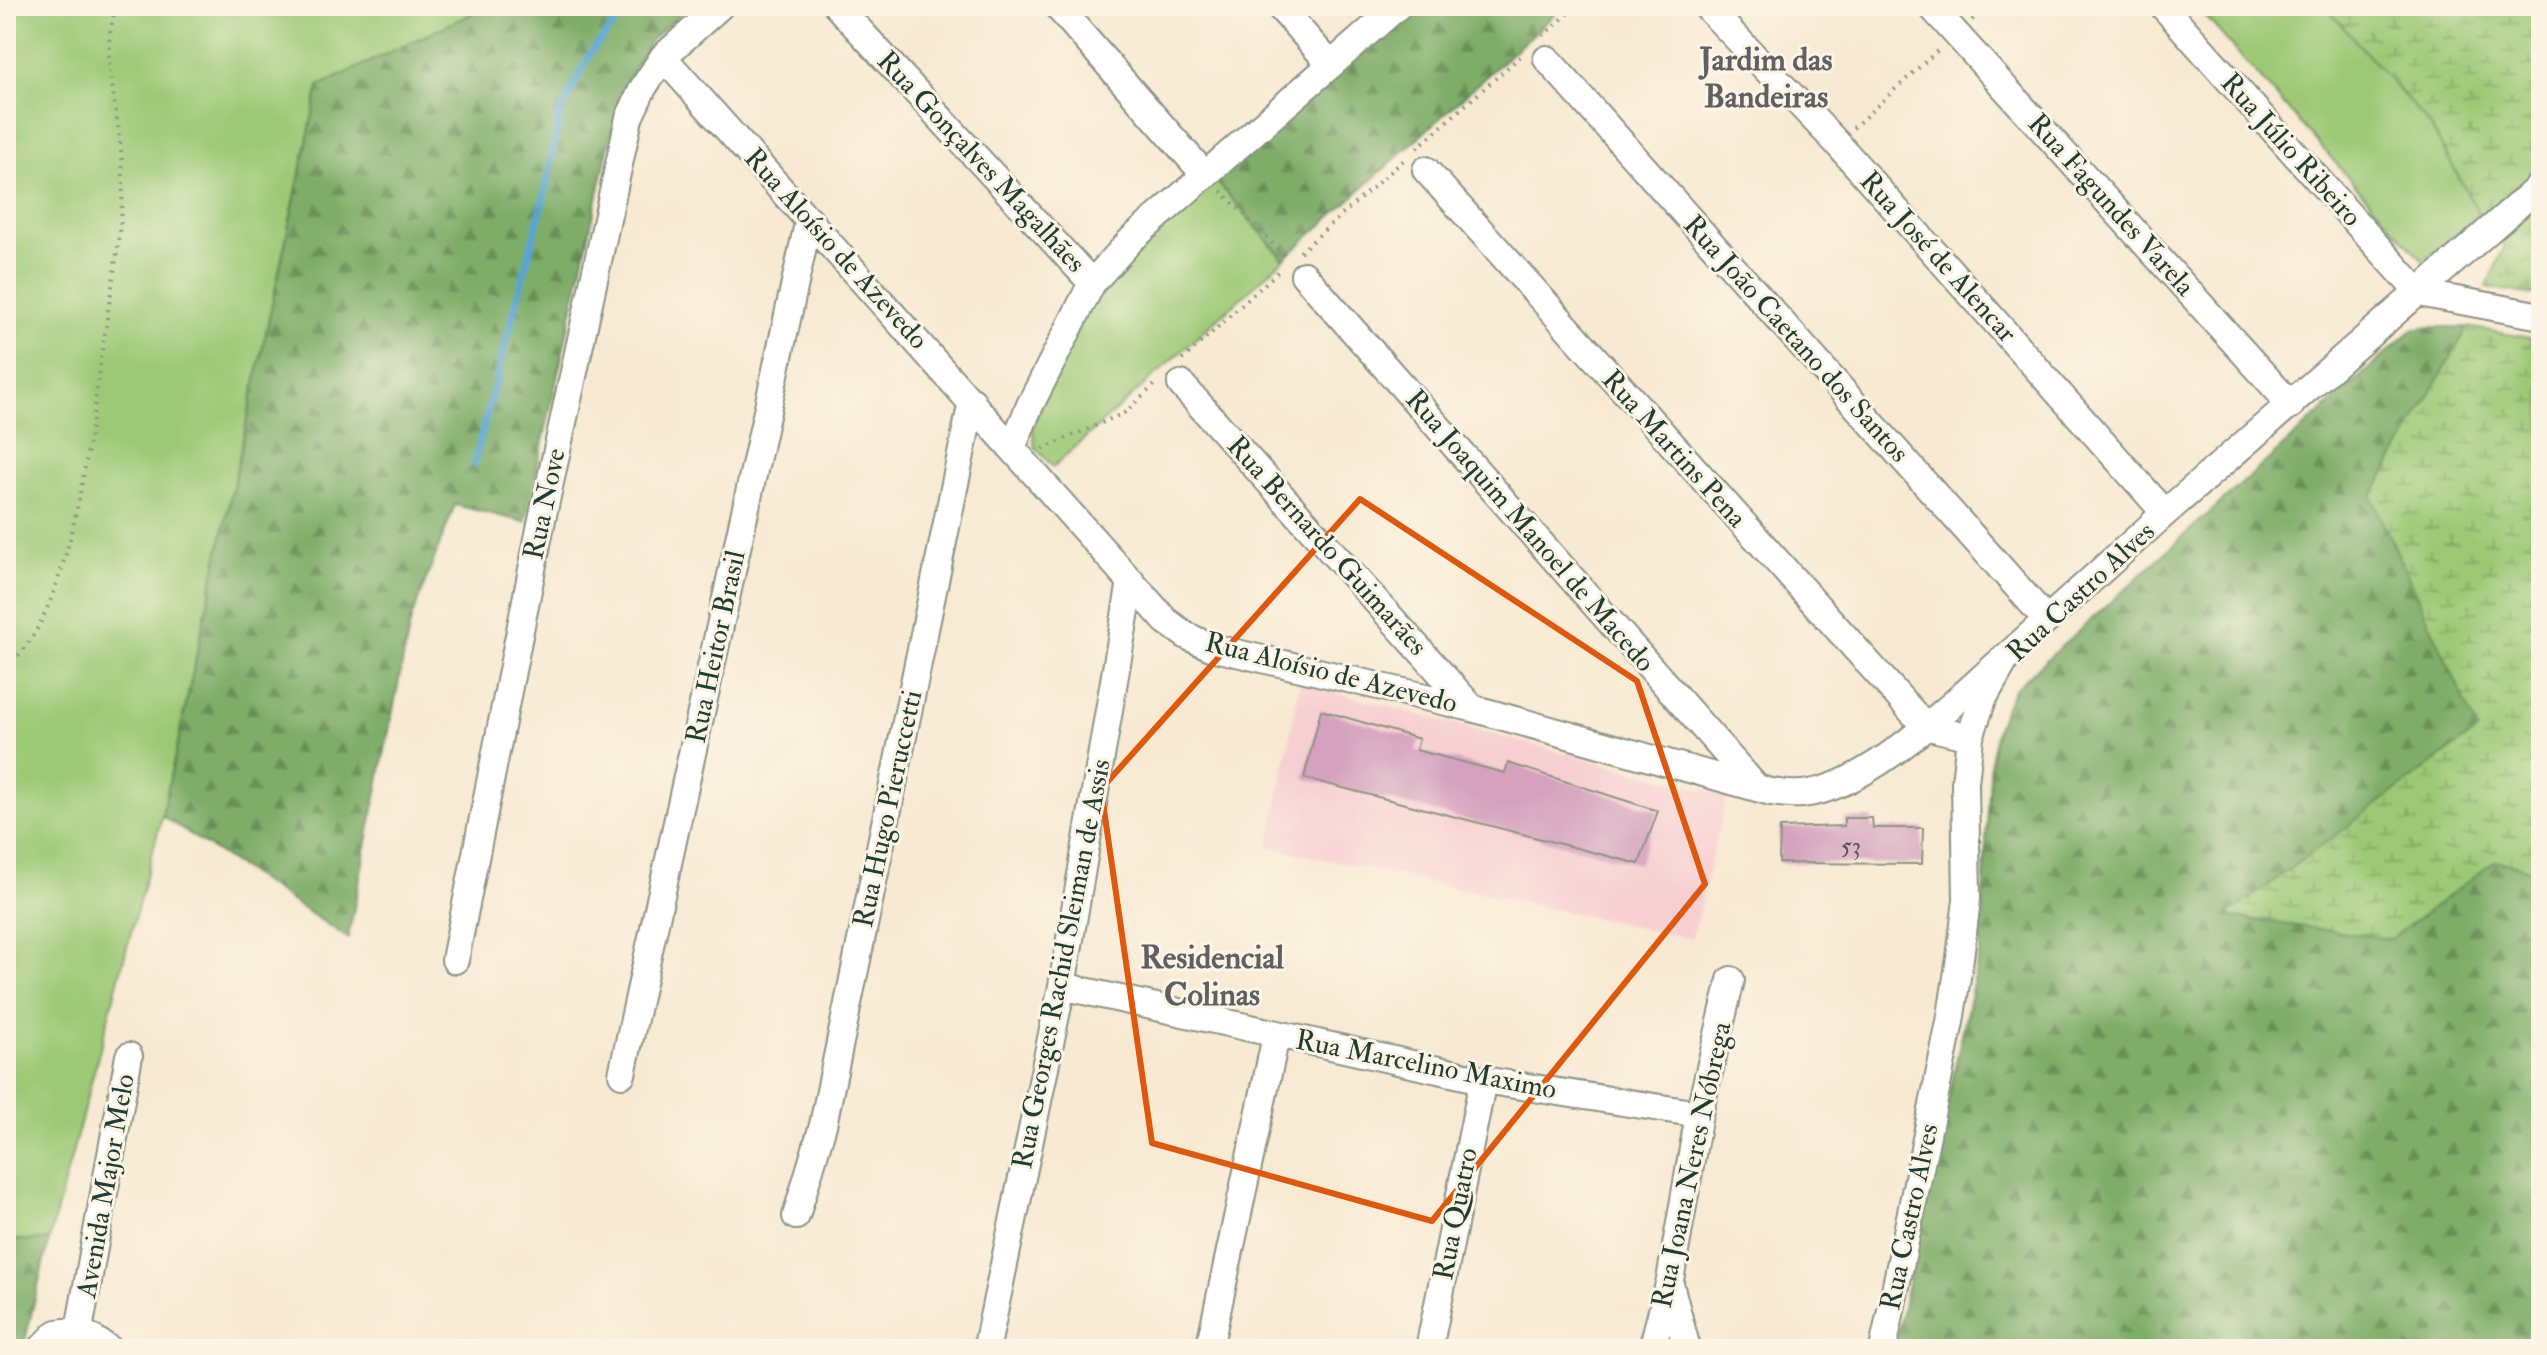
<svg xmlns="http://www.w3.org/2000/svg" width="2547" height="1355" viewBox="0 0 2547 1355" font-family="'IM FELL Double Pica',serif">
	<style>
		.built { fill: #f7cfd1 }
		.grass { fill: #9dc976; stroke: #5e8355; stroke-width: 2 }
		.forest { fill: url(#forest-firs); stroke: #4e754e; stroke-width: 2 }
		.wetland { fill: url(#wetland-marsh); stroke: #5e8355; stroke-width: 2 }
		.lines { fill: none; stroke-linecap: round; stroke-linejoin: round }
		.stream { stroke: #59a5d2; stroke-width: 7 }
		.building { fill: #d4a1be }
		.minor-casing { stroke: #8c9383; stroke-width: 30 }
		.path { stroke: #8c9383; stroke-width: 4; stroke-dasharray: 2 6; stroke-linecap: butt }
		.minor { stroke: #fff; stroke-width: 26 }
		.marked { fill: none; stroke: #de580e; stroke-width: 6; stroke-linejoin: round }
		.labels { text-anchor: middle; dominant-baseline: central; stroke-width: 6; stroke-linejoin: round; paint-order: stroke }
		.number-label { font-size: 24px; fill: #4c5656 }
		.street-label { font-size: 28px; fill: #1f3d34; stroke: #fcf5e5 }
		.quarter-label { font-size: 32px; font-weight: bold; fill: #5e6064; stroke: #fcf5e5 }
	</style>
	<defs>
		<pattern id="forest-firs" width="22" height="20" patternUnits="userSpaceOnUse" patternTransform="scale(2)"><rect width="22" height="20" fill="#7ead67"/><path d="M5 1l3.5 6h-7zM16 11l3.5 6h-7z" fill="#678e56"/></pattern>
		<pattern id="wetland-marsh" width="20" height="14" patternUnits="userSpaceOnUse" patternTransform="scale(2)"><rect width="20" height="14" fill="#9dc976"/><path d="M1 5h8M5 5V1M11 12h8M15 12V8" fill="none" stroke="#7fa462"/></pattern>
	</defs>
	<rect width="100%" height="100%" fill="#fcf5e5"/>
	<filter id="ink" filterUnits="userSpaceOnUse"><feTurbulence type="fractalNoise" baseFrequency=".0125" numOctaves="2"/><feDisplacementMap in="SourceGraphic" scale="16" xChannelSelector="R" yChannelSelector="G"/><feConvolveMatrix kernelMatrix="1 2 1 2 8 2 1 2 1" color-interpolation-filters="sRGB"/></filter>
	<filter id="wash" filterUnits="userSpaceOnUse"><feTurbulence type="fractalNoise" baseFrequency=".006" numOctaves="4" result="noise"/><feDisplacementMap in="SourceGraphic" scale="32" xChannelSelector="R" yChannelSelector="G"/><feGaussianBlur stdDeviation="1.8" result="paint"/><feColorMatrix in="noise" values="0 0 0 0 0 0 0 0 0 0 0 0 0 0 0 0 0 1.4 0 .05"/><feComposite in="paint" operator="in"/></filter>
	<g filter="url(#wash)">
		<rect width="100%" height="100%" fill="#f8e9d2"/>
		<path class="built" d="M1300,683l427,113 -35,143 -423,-92z"/>
		<path class="grass" d="M6,6h482l-169,80 -157,730 -113,424h-43z
			M2196,6h129l105,119 49,89 -56,47z
			M1213,177l71,82 -231,208 -18,-20 -3,-21 56,-119 34,-48z"/>
		<path class="forest" d="M488,6h201l-38,34 -30,51 -96,431 -70,-17 -44,114 -63,319 -186,-122 157,-730z
			M1408,6h156l-280,253 -71,-82z
			M2430,327h38l-96,170 107,233 -252,186 164,23 104,-78 46,10v478h-647l86,-398 11,-195 7,-32 16,-35 398,-359z
			M6,1240h43l-26,109h-17z"/>
		<path class="wetland" d="M2325,6h216v290l-55,-9 19,-41 -26,-32 -49,-89z
			M2468,327l73,13v531l-46,-10 -104,78 -165,-23 252,-186 -106,-233z"/>
		<g class="lines">
			<path class="stream" d="M474,464l71,-271 15,-80 31,-61 38,-46"/>
		</g>
		<g id="blocks">
			<path class="building" d="M1321,710l98,29 -3,11 89,23 3,-10 150,48 -19,53 -335,-86z
				M1844,818h28l1,10h50l-1,36 -143,-1 1,-35 64,-2z"/>
		</g>
	</g>
	<g filter="url(#ink)">
		<use href="#blocks" fill-opacity="0" stroke="#8c9383" stroke-width="2"/>
		<g class="lines">
			<defs>
				<path id="minor" d="M837,6l255,277
					M1057,6l148,169
					M1279,6l52,59
					M1706,6l130,136 329,371
					M1931,6l360,399
					M2163,6l256,287
					M663,57l503,564 21,15 24,11 261,61 299,84c10,1 21,3 31,2 69,-6 154,-95 206,-139
					M1547,59l499,560
					M1426,170l499,556 45,11
					M1304,275l451,511
					M2419,293l122,23
					M1181,384l291,324
					M1012,448l18,-43 62,-122 40,-44 266,-233
					M455,960l86,-436 88,-406 14,-30 20,-31 57,-51
					M1062,986l421,94 216,34
					M622,1074l187,-855
					M796,1216l27,-91 149,-724
					M1670,1284l17,65
					M987,1346l75,-360 69,-405
					M41,1349l16,-16 22,-3
					M109,1349l-30,-19 50,-274
					M1209,1349l67,-313
					M1429,1349l54,-269
					M1652,1349l18,-69 29,-166 32,-134
					M1883,1349l67,-327 10,-64 7,-59 -2,-116 5,-46 13,-38 25,-44 157,-142 376,-328"/>
			</defs>
			<use href="#minor" class="minor-casing"/>
			<path class="path" d="M1972,20l16,-14
				M1543,36l34,-30
				M1853,128l85,-78
				M1417,148l107,-95
				M1221,191l67,68
				M1300,252l105,-93
				M1182,360l100,-92
				M1043,449l81,-36 34,-31
				M6,666c67,-46 86,-249 98,-327 7,-52 18,-105 19,-157 0,-45 -13,-89 -14,-134 0,-14 4,-28 6,-42"/>
			<use href="#minor" class="minor"/>
		</g>
	</g>
	<path class="marked" d="M1360,499l277,182 68,203 -273,337 -280,-78 -51,-354z"/>
	<g class="labels">
		<g class="number-label">
			<text x="1851" y="846">53</text>
		</g>
		<g class="street-label">
			<text transform="translate(2291 150) rotate(48)">Rua Júlio Ribeiro</text>
			<text transform="translate(981 162) rotate(47)">Rua Gonçalves Magalhães</text>
			<text transform="translate(2111 205) rotate(48)">Rua Fagundes Varela</text>
			<text transform="translate(836 249) rotate(48)">Rua Aloísio de Azevedo</text>
			<text transform="translate(1938 257) rotate(48)">Rua José de Alencar</text>
			<text transform="translate(1796 339) rotate(48)">Rua João Caetano dos Santos</text>
			<text transform="translate(1674 449) rotate(48)">Rua Martins Pena</text>
			<text transform="translate(545 504) rotate(-78)">Rua Nove</text>
			<text transform="translate(1530 531) rotate(49)">Rua Joaquim Manoel de Macedo</text>
			<text transform="translate(1327 546) rotate(48)">Rua Bernardo Guimarães</text>
			<text transform="translate(2081 592) rotate(-43)">Rua Castro Alves</text>
			<text transform="translate(716 647) rotate(-78)">Rua Heitor Brasil</text>
			<text transform="translate(1331 673) rotate(14)">Rua Aloísio de Azevedo</text>
			<text transform="translate(888 809) rotate(-78)">Rua Hugo Pieruccetti</text>
			<text transform="translate(1062 964) rotate(-79)">Rua Georges Rachid Sleiman de Assis</text>
			<text transform="translate(1426 1065) rotate(11)">Rua Marcelino Maximo</text>
			<text transform="translate(1692 1165) rotate(-78)">Rua Joana Neres Nóbrega</text>
			<text transform="translate(106 1186) rotate(-80)">Avenida Major Melo</text>
			<text transform="translate(1456 1214) rotate(-79)">Rua Quatro</text>
			<text transform="translate(1910 1217) rotate(-78)">Rua Castro Alves</text>
		</g>
		<g class="quarter-label">
			<text x="1766" y="60">Jardim das<tspan x="1766" dy="37">Bandeiras</tspan></text>
			<text x="1212" y="958">Residencial<tspan x="1212" dy="37">Colinas</tspan></text>
		</g>
	</g>
	<rect width="2547" height="1355" fill="none" stroke="#fcf5e5" stroke-width="32"/>
</svg>
